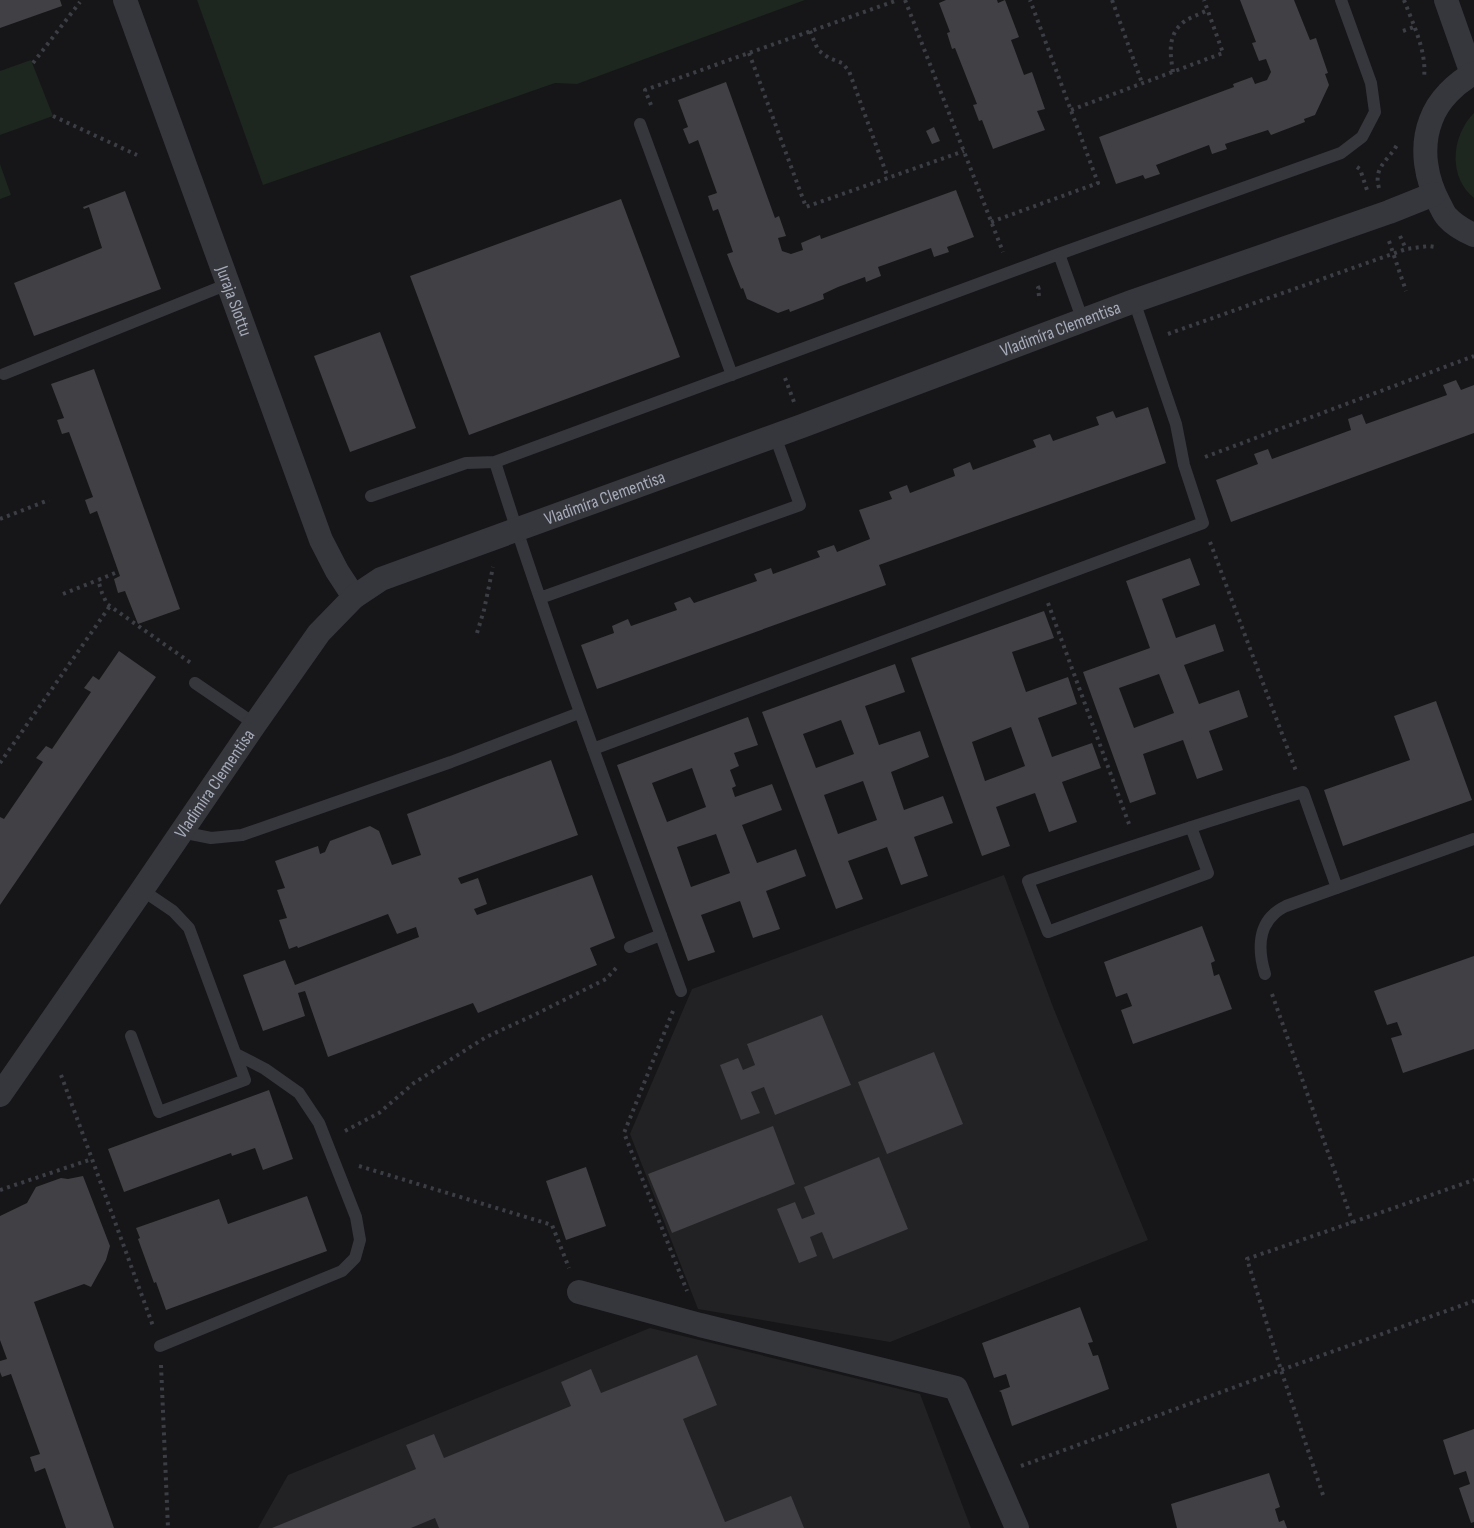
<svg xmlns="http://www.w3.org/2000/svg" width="1474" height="1528" viewBox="0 0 1474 1528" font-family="'Sofia Sans Condensed',sans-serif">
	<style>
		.built { fill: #222225 }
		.green { fill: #1d261f }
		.building { fill: #404045; fill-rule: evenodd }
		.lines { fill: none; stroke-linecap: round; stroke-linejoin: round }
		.path { stroke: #3c3e45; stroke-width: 4; stroke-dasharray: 3 4.5; stroke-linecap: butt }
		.lane { stroke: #36373d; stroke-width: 12 }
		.street { stroke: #36373d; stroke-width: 24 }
		.labels { text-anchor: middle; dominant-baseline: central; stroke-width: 4.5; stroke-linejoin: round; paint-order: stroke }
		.street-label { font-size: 18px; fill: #a6abb9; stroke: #111113 }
	</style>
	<rect width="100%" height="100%" fill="#161618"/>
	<path class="built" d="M1004,875l49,132 95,233 -258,102 -192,-33 -68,-175 62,-145z
		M650,1328l270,66 51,134h-713l30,-53z"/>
	<path class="green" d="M197,0h608l-228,84 -22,-1 -292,102z
		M31,60l22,56 -53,19v-64z
		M1474,113v85c-27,-22 -22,-63 0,-85z
		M0,164l11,31 -11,4z"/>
	<path class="building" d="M0,0h60l2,6 -62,22z
		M946,0h51l1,3 7,-3 14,37 -8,3 13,35 8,-3 13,37 -8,2 8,19 -52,19 -11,-29 -3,1 -6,-16 4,-1 -22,-56 -3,1 -5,-16 3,-1 -11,-29z
		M1240,0h54l16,40 6,-2 12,35 -3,1 4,11 -14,30 -11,4 1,3 -34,13 -3,-5 -43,14 2,5 -15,5 -3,-9 -53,20 4,9 -15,5 -2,-4 -27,9 -17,-47 135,-50 -1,-3 19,-7 3,7 12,-4 4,-8 -5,-13 -7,2 -7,-18 4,-1z
		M726,82l49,136 4,-2 7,20 -8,2 4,13 9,3 12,-4 -2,-7 19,-8 1,4 135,-49 18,47 -27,10 2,5 -15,5 -3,-9 -53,19 3,9 -15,6 -1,-5 -27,10 -15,7 1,5 -34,13 -1,-3 -11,4 -31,-14 -4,-11 -2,1 -14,-35 6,-2 -15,-43 -5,2 -5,-15 9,-3 -19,-53 -9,4 -6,-15 5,-2 -10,-27z
		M934,127l6,14 -8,3 -6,-13z
		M125,191l36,98 -127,47 -20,-53 88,-35 -13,-41 -5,2 -1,-2z
		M621,199l59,158 -211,78 -59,-159z
		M380,332l36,96 -66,24 -36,-96z
		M94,369l86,240 -42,15 -13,-33 -7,2 -4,-14 6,-3 -23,-65 -7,3 -5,-14 8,-3 -24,-65 -7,2 -5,-14 7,-2 -13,-34z
		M1456,380l5,10 13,-5v48l-243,89 -15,-42 42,-16 -4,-10 14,-5 4,10 79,-29 -3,-11 14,-5 4,10 81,-29 -4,-10z
		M1148,407l18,56 -287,102 7,20 -289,104 -16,-44 33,-12 -2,-7 16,-7 3,7 46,-16 -3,-7 16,-6 4,6 63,-22 -3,-7 17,-6 2,6 47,-17 -3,-6 17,-6 3,7 33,-13 -11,-29 33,-11 -3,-7 18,-7 3,8 45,-17 -2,-7 17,-7 3,8 63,-23 -3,-7 17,-6 3,7 46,-16 -3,-8 17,-6 3,7z
		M1190,558l10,27 -38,14 14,39 39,-14 9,27 -40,14 15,39 40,-14 9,27 -39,14 14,39 -26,9 -14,-39 -40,14 13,40 -26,9 -47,-131 67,-24 -24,-67zM1159,674l15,39 -40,15 -15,-40z
		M1044,611l10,27 -42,14 14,40 42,-15 9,27 -39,14 14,39 40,-14 9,25 -39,14 15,40 -28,10 -14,-39 -39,14 14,39 -28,10 -71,-198zM1011,727l14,39 -40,15 -13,-39z
		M119,651l37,26 -156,228v-88l4,2 39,-57 -7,-4 10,-12 6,3 39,-57 -7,-4 9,-12 6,4z
		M895,664l10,28 -40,14 14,39 41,-14 9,26 -38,15 13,38 39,-14 10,27 -39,14 14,39 -27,9 -14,-38 -39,14 15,38 -27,10 -74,-197zM841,720l13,34 -38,14 -13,-34zM863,781l14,39 -39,14 -14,-39z
		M1436,701l36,99 -129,46 -19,-56 86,-30 -16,-44z
		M748,717l10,28 -24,8 5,13 -9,4 6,16 -4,2 3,9 37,-13 10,26 -40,15 15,38 39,-14 10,27 -40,15 14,38 -27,9 -13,-37 -39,14 14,37 -27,9 -71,-196zM692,768l14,39 -39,15 -15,-39zM716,834l14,39 -39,14 -14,-40z
		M551,760l27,75 -120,43 3,6 17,-6 9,26 -13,5 3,6 115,-40 23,63 -25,10 7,17 -119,48 -5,-10 -145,54 -23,-66 -7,2 7,23 -42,15 -20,-56 42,-15 10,25 124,-48 -3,-10 -19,7 -9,-20 -90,34 -1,-2 -8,3 -10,-29 8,-2 -10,-28 8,-2 -10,-27 43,-15 2,8 5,-2 5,-11 40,-15 9,5 13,34 29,-10 -14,-41z
		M1202,926l13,35 -4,2 3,13 5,-2 13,35 -99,35 -12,-34 11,-4 -5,-13 -11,4 -12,-35z
		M1474,956v93l-71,24 -12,-35 11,-3 -5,-13 -10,3 -13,-34z
		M822,1015l29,70 -76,30 -11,-28 -13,5 9,21 -19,7 -21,-55 18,-7 5,12 12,-5 -8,-21z
		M934,1052l29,72 -76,30 -29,-72z
		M269,1090l24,69 -30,11 -8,-22 -23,8 -1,-3 -107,39 -16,-43z
		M773,1126l22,58 -123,49 -24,-59z
		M879,1157l29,72 -75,30 -11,-27 -12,5 7,19 -18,7 -22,-54 18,-7 7,17 13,-5 -11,-27z
		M586,1167l20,59 -40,14 -20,-59z
		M83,1176l27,70 -4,14 -15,27 -7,-3 -50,18 80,226h-48l-21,-60 -10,4 -5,-15 10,-3 -29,-80 -9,3 -2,-5v-11l7,-2 -7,-19v-124l27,-13 9,-16 25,-9 7,1z
		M307,1196l20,55 -161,59 -10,-28 -2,1 -16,-44 2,-1 -4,-10 83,-29 9,25z
		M1080,1307l13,35 -5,1 5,13 5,-1 11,34 -97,37 -11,-34 -2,-1 11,-4 -4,-13 -12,4 -12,-35z
		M697,1355l20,50 -34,14 42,103 66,-26 13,32h-365l-4,-10 -24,10h-139l144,-59 -10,-24 28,-11 10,24 127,-52 -10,-24 30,-13 10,24z
		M1474,1429v93l-3,1 -12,-35 11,-4 -4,-13 -12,4 -11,-35z
		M1269,1473l11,34 -5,2 4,13 5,-2 3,8h-110l-6,-24z"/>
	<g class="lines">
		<path class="path" d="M905,0l98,252
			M1112,0l30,83
			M1404,0c9,24 23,52 20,77
			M810,31l8,19 11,8 13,5 7,8 39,107
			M1403,31l11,-4
			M749,53l57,154 158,-56
			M33,63l47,-61
			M1173,72c-3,-19 -6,-38 12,-51 6,-4 15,-7 23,-11
			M651,105l-6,-15 253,-90
			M1071,110l152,-57 -19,-53
			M53,116l84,39
			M1357,167l3,2 7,21
			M1379,188c-6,-21 9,-27 18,-43
			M991,222l107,-39 -68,-183
			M1400,236l6,13
			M1389,241l17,50
			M1039,296l-1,-8 3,-1
			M1168,334l238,-85 23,-3 7,1
			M785,378l9,24
			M1205,457l269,-101
			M0,519l49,-19
			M1210,542l86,229
			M115,573l-17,7 4,13 5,11 84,59
			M63,594l35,-14
			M1048,603l81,221
			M477,633l7,-23 9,-43
			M0,763l110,-157
			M1272,994l81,229
			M673,1011l-49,122 63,158
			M61,1075l31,84
			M345,1131l34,-18 35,-30 72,-46 48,-22 72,-36 13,-14
			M359,1166l193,59 17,43
			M0,1190l92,-31 61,167
			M161,1365l7,163
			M1021,1466l260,-96 193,-69
			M1323,1495l-42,-125 -34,-111 227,-79"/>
		<path class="lane" d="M640,124l92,251
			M1059,254l24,67
			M4,374l224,-90
			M495,462c56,178 123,353 186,529
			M371,496l95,-33 29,-1 564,-208 282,-101 21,-16 13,-25 -4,-29 -30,-83
			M540,598l260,-93 -25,-69
			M195,683l60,41
			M593,749l610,-226 -19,-58 -8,-41 -42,-123
			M1191,827l17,46 -160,59 -20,-51c92,-31 183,-61 275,-89l34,96
			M181,832l30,6 31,-3 209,-73 128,-49
			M630,947l31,-12
			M1265,974c-6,-20 -8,-45 9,-60 3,-3 8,-6 12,-8l188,-67
			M131,1036l28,76 86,-32 -56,-152 -16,-17 -31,-21
			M160,1346l182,-75 13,-13 5,-18 -4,-23 -37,-94 -20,-30 -34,-24 -29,-15"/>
		<g class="street">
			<path id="s1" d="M125,0l196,540 16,31 17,26"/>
			<path d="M1446,0l26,74"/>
			<path d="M1474,73c-18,10 -36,27 -43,47 -11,28 -5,60 9,85 2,4 4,9 7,12 7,8 18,14 27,18"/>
			<path id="s2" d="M0,1095l142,-205 113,-166 64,-91 35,-36 27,-18 421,-153 332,-125 255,-89 45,-18"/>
			<path d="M579,1292l121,33 256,63 61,140"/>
		</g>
	</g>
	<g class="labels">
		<g class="street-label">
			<text stroke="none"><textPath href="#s1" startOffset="320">Juraja Slottu</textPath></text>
			<text stroke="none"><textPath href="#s2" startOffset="1368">Vladimíra Clementisa</textPath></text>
			<text stroke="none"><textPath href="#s2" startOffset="882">Vladimíra Clementisa</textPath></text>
			<text stroke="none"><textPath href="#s2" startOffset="378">Vladimíra Clementisa</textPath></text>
		</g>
	</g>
</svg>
